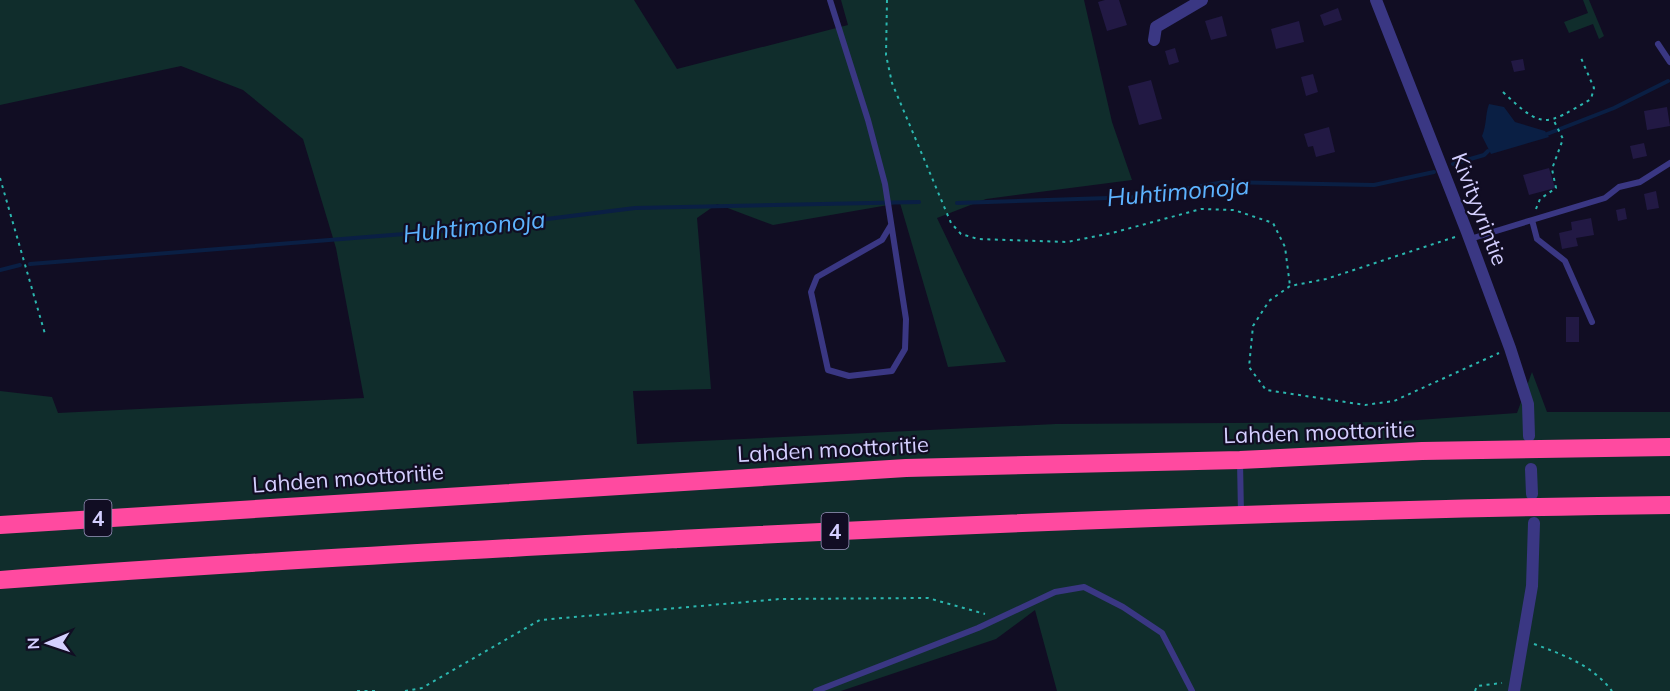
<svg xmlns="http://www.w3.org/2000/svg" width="1670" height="691" viewBox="0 0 1670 691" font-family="Mulish,sans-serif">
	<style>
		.green { fill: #102d2c }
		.water { fill: #0a1f44 }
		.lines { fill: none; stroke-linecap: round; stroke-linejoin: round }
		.stream { stroke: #0a1f44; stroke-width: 4 }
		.building { fill: #221944 }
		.path { stroke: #2bb7af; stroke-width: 2; stroke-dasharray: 3 4.5; stroke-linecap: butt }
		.lane { stroke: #3a3783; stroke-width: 6 }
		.street { stroke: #3a3783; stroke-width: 12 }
		.highway { stroke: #ff4aa0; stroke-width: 18 }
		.labels { text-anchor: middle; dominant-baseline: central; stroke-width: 4.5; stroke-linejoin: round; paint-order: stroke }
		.shield { fill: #110d23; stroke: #9a95bd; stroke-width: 1.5 }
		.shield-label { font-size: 21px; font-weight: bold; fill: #d4cfff }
		.street-label { font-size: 22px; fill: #d4cfff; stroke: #110d23 }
		.water-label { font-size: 24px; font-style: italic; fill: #5db3ff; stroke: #110d23 }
	</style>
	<rect width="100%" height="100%" fill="#110d23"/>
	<path class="green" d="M0,0h634l43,69 171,-44 -7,-25h243l28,122 20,58 -146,19 -49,19 69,144 -58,5 -48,-164 -127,22 -56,-21 -20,14 14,171 -78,2 4,53 419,-20 333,-2 128,-9 15,-41 15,40h123v279h-613l-22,-81 -39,29 -155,52h-841v-300l52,6 6,16 306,-15 -28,-150 -33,-109 -60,-49 -62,-24 -181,39z
		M1583,0h6l15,36 -5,3 -6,-15 -24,9 -5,-11 24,-9z"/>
	<path class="water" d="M1489,104l15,3 11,15 30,9 4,6 -58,17 -9,-18c5,-12 3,-21 7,-32z"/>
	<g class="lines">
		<path class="stream" d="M1547,134l67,-26 54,-27
			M1453,164l31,-9 4,-4
			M957,203l182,-6 85,-15 150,3 60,-13
			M30,264l437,-35 168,-21 284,-6
			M0,270l20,-5"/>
	</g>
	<path class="building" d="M1105,0h14l8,25 -20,6 -9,-29z
		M1338,8l4,12 -18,6 -4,-11z
		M1222,16l5,20 -16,4 -6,-19z
		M1299,21l5,21 -28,7 -5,-20z
		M1175,48l4,14 -10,3 -4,-14z
		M1523,59l2,11 -11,2 -3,-11z
		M1313,74l5,18 -12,4 -5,-19z
		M1151,80l11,39 -23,6 -11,-39z
		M1667,107l3,19 -23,4 -3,-19z
		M1329,127l6,25 -19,5 -3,-11 -5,1 -4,-13z
		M1644,143l3,13 -14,3 -3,-13z
		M1549,168l6,20 -26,7 -6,-20z
		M1656,191l3,17 -12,2 -3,-16z
		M1625,208l2,11 -9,2 -2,-11z
		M1591,218l3,17 -18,3 2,8 -16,3 -3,-16 13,-3 -1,-8z
		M1566,317h13v25h-13z"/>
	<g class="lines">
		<path class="path" d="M887,0l-1,55 6,28 59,140 10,11 17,5 89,3 45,-9 89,-24 33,1 39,13 12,24 5,39
			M1503,92c40,38 42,34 88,7l3,-11 -13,-30
			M0,178l45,156
			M1536,209l4,-10 16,-11 -4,-19 11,-30 -9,-18
			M1455,237l-129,42 -36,7 -21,15 -16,25 -4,41 17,23 99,15 29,-4 105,-48
			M1534,644c30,11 58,21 78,47
			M357,691h22
			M405,691l17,-3 118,-68 240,-21 148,-1 57,16
			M1475,691l2,-5 25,-3"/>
		<path class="lane" d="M830,0l38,120 17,64 21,135 -1,30 -13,22 -43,5 -21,-6 -17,-78 6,-15 65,-37 9,-15
			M1658,44l12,18
			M1470,239l62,-19
			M1592,322l-27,-61 -28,-22 -5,-19 73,-22 14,-11 21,-5 30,-19
			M1240,461l1,53
			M816,691l162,-63 77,-36 29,-5 39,20 39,26 30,58"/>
		<path class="street" d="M1376,0l91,232 43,116 18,56 1,32
			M1154,40l2,-13 46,-27
			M1531,469l1,25
			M1514,691l18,-105 2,-63"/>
		<path class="highway" d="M0,525l906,-57 334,-8 182,-9 248,-4
			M0,580c226,-17 453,-29 679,-41 330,-17 660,-30 991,-34"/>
	</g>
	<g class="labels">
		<g class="shield">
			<rect x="84.5" y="500" width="27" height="36" rx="4.5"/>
			<rect x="821.5" y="513" width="27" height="36" rx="4.5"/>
		</g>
		<g class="shield-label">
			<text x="98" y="518">4</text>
			<text x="835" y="531">4</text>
		</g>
		<g class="street-label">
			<text transform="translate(1480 209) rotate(69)">Kivityyrintie</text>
			<text transform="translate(1319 432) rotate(-2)">Lahden moottoritie</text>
			<text transform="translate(833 449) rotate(-3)">Lahden moottoritie</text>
			<text transform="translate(348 478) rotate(-4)">Lahden moottoritie</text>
		</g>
		<g class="water-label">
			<text transform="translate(1178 191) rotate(-5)">Huhtimonoja</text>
			<text transform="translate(474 226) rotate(-6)">Huhtimonoja</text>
		</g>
	</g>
	<g transform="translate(48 643) rotate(268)" stroke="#110d23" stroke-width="4.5" paint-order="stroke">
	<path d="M0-4.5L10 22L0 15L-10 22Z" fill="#d4cfff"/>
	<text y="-9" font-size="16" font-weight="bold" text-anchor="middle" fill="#d4cfff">N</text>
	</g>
</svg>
